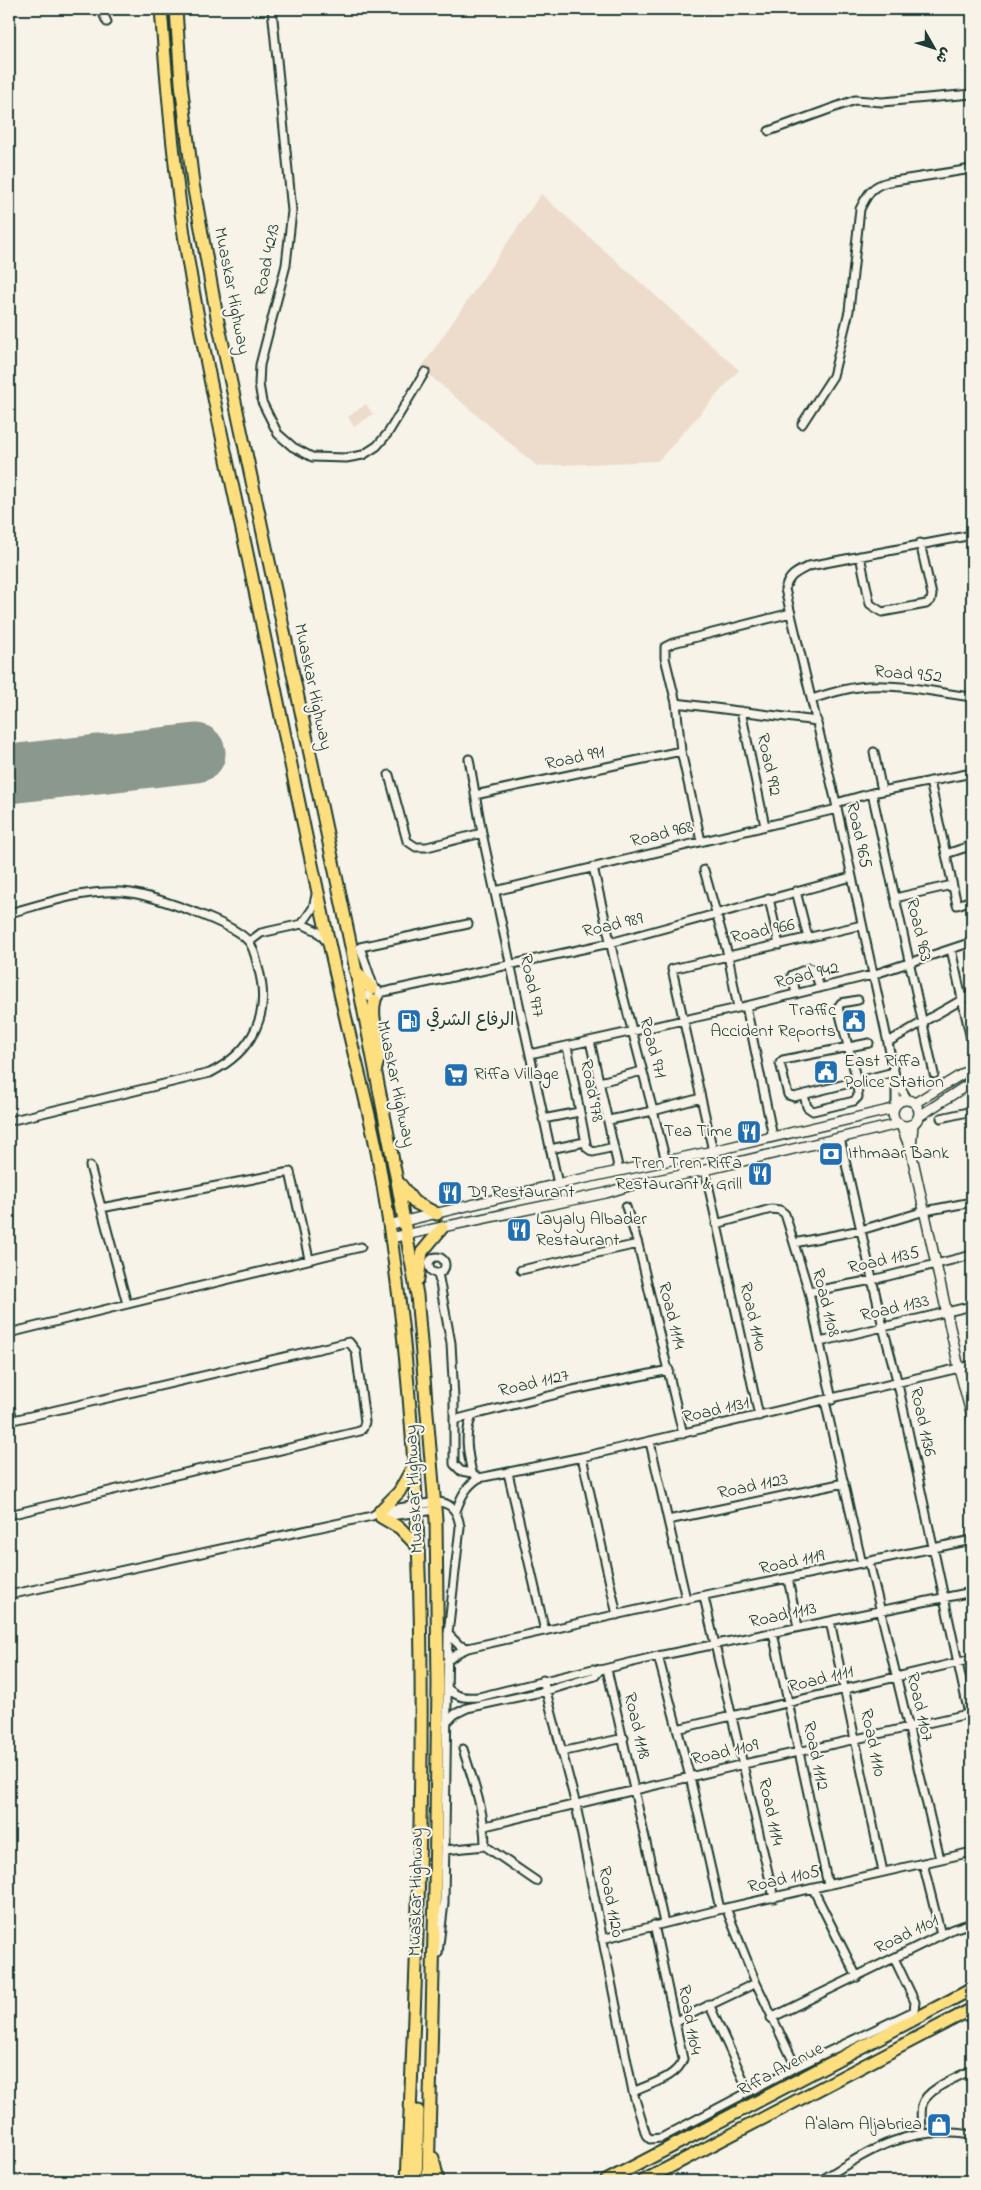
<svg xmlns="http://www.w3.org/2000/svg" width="981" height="2190" viewBox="0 0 981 2190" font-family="'Indie Flower','Playpen Sans Arabic',sans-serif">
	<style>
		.built { fill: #eddccc }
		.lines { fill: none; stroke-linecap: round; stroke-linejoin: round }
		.runway { stroke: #8b988e; stroke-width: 59 }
		.minor-casing { stroke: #1f3d34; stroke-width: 11 }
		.tertiary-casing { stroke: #1f3d34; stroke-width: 12 }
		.primary-casing { stroke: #1f3d34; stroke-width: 15 }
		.minor { stroke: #f7f3e8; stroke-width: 7 }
		.tertiary { stroke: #f7f3e8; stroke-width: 9 }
		.primary { stroke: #fedf80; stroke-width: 11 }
		.labels { text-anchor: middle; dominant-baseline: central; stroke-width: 4.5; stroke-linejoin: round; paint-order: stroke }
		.street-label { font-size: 18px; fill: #1f3d34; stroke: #f7f3e8 }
		.poi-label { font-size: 18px; fill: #1f3d34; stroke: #f7f3e8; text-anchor: start }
	</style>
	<rect width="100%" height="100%" fill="#f7f3e8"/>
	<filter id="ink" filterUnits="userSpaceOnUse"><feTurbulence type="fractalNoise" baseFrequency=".02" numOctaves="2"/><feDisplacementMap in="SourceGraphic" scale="10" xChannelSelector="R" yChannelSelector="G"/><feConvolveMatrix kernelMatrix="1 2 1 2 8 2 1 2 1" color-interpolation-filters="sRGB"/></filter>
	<g filter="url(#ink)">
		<path class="built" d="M541,194l198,176 -81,91 -121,5 -116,-98z
			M366,404l7,10 -19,13 -6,-10z"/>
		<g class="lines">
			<path class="runway" d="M9,774l187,-21"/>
			<defs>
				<path id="minor" d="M101,9l6,13
					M272,9l20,202 -6,54 -26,100 -1,19 3,18 16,32 15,13 19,10 34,1 17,-3 14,-9 11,-13 37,-61
					M769,131l86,-31 27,2 90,-8
					M802,424l31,-48 16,-65 11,-102c8,-15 11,-23 28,-27l84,-13
					M860,556l10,48 12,8 44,-8 5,-4 1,-5 -12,-52
					M812,699c18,-6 37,-12 56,-13 34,-2 71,7 104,11
					M676,703l141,18
					M741,711l24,115
					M874,752l8,39
					M469,759l13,74 76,351
					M389,775l18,66 9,6h11l55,-14
					M930,781l27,124 15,-5
					M872,793l62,281
					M475,795l206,-44
					M836,803l36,-10 100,-20
					M701,841l-20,-90 -5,-48 -11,-45v-11l8,-4 118,-30
					M946,854l24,-8 2,8
					M593,867l26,113 47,181
					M704,870l24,85 10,53
					M495,891l342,-82
					M796,891l12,47
					M769,898l10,47
					M895,898l57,-13
					M9,913c39,-10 81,-26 122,-20 24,4 104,30 118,49 5,6 7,17 9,25 14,47 -5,84 -48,106l-201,48
					M302,924l11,-16 3,-13
					M249,942l12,-9 41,-9 15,7 9,10
					M951,949l21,95
					M374,988l-14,-41 108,-23
					M368.5 994a5.5 5.5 0 1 1 11 0a5.5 5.5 0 1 1-11 0Z
					M379,993l231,-50 241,-66
					M796,994l-4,-19 17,-7 5,2 6,18
					M746,1006l27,131
					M590,1041l29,130
					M888,1042l84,-48
					M869,1043l-86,17 -3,3 8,32 6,2 100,-25
					M567,1046l20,102 6,4 21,-5
					M530,1054l208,-46 134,-33 100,-33
					M896,1080l12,20
					M600,1082l42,-11
					M804,1095l3,12 6,4 41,-10 4,-4 -1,-16 -19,-74 3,-4 17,-3
					M896,1103v-23l-60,-277 -51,-214c4,-14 12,-17 24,-23l163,-31
					M941,1118l31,-7
					M543,1119l36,-7
					M609,1120l44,-9 48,-13
					M840,1138l43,189 15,57 71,330
					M550,1149l35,-7
					M713,1151l-41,-182 190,-44
					M90,1166l37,138
					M705,1170l54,246
					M626,1207l12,37 45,190
					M101,1208l189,-36 19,87
					M716,1224l55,-15 9,1 5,4 24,78 23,108
					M794,1243l67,-13 64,-19 47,-9
					M429 1265a8 8 0 1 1 16 0a8 8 0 1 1-16 0Z
					M521,1270l117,-26
					M438,1273l13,70 3,55v66l7,7 11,2
					M809,1292l63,-12 100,-25
					M9,1333l352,-86
					M820,1342l152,-36
					M825,1401l37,163
					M9,1404l4,16
					M454,1420l19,-5
					M9,1421l340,-79 7,9 9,71 -2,6 -3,3 -351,84
					M650,1442l36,157
					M582,1457l35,158
					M508,1473l37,158
					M479,1478l-7,-5c-4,-18 -9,-41 1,-58l100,-25 96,-20
					M456,1511c5,-14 10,-25 23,-33l103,-21 390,-92
					M382,1517l54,-7
					M668,1520l176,-37
					M869,1562l71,297
					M788,1579l10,48
					M9,1595l363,-79 8,-5 56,-9c16,0 22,10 24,25l-12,107 -4,269 -6,50
					M704,1597l70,301
					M830,1621l53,251
					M773,1633l55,252
					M448,1634l11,11 9,3
					M658,1656l32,121 30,132
					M447,1661l12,-9 9,-4 218,-49 286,-59
					M607,1669l57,254
					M543,1680l33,125 57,287 13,43 4,4 11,-1 135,-71 118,-56 1,-9 -21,-44
					M448,1689c11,9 17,9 31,8l114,-28 7,1 58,-14 314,-64
					M446,1723l9,-9 12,-6 79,-17 49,-15 5,-6
					M677,1729l295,-70
					M463,1749c10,32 22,63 22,97
					M561,1752l63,-14
					M485,1826l259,-62 228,-51
					M445,1850l40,-4 51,35
					M923,1863l18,72
					M813,1889l44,88
					M726,1908l30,75 40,84
					M602,1939l124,-31 246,-56
					M709,2004l40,88
					M771,2018l182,-89 19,-6
					M676,2021l80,-38
					M633,2092c16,-8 44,-14 50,-33l-29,-134
					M922,2132c0,-8 -2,-19 0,-27 4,-16 36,-28 50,-35
					M820,2181c53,-33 87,-56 152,-46"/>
				<path id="tertiary" d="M893 1113a13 13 0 1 1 26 0a13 13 0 1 1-26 0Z
					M915,1103l57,-35
					M918,1117l54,-35
					M901,1125l10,26 48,217 13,49
					M911,1148l2,-24
					M388,1225l170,-41 155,-33 180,-42
					M390,1238l216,-45 23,-7 76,-16 193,-46"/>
				<path id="primary" d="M161,9c7,88 14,176 29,263 18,109 44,217 66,324 30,144 59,289 92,432 10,43 22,86 30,129 61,338 44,683 29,1024
					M176,9l5,74 12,101 24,133 135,634 45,230 20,114 19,225 2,165 -3,206 -7,290
					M355,970l17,19
					M375,1000c-6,23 10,43 1,68
					M400,1184l14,18 23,12
					M418,1279l4,-27 20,-24
					M380,1511l19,-19 16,-29
					M381,1517l19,11 19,20
					M433,2158l5,23
					M416,2181l2,-70
					M606,2181l366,-192
					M643,2181l329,-172"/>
			</defs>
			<use href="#minor" class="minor-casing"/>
			<use href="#tertiary" class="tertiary-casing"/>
			<use href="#primary" class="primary-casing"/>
			<use href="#minor" class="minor"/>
			<use href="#tertiary" class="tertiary"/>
			<use href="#primary" class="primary"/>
		</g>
	</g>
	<defs>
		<symbol id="fuel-square" viewBox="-11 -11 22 22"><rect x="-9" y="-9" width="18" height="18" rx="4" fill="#1f6fb2" stroke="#f7f3e8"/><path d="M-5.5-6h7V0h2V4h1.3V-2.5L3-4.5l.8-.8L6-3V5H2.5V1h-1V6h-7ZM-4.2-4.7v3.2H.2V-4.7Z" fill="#fff"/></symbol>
		<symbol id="civic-square" viewBox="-11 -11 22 22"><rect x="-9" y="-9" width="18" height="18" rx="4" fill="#1f6fb2" stroke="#f7f3e8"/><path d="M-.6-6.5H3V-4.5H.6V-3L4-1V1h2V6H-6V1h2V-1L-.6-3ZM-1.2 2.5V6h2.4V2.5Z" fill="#fff"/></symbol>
		<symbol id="supermarket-square" viewBox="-11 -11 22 22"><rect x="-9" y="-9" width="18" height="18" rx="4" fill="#1f6fb2" stroke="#f7f3e8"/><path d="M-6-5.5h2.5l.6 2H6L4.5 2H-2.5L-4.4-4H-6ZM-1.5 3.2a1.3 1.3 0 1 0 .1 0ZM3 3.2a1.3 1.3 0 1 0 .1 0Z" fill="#fff"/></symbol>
		<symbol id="restaurant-square" viewBox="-11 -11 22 22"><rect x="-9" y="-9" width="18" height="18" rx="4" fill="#1f6fb2" stroke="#f7f3e8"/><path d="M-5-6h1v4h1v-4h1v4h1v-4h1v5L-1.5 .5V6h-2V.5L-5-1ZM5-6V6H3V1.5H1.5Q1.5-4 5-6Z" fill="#fff"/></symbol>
		<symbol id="bank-square" viewBox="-11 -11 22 22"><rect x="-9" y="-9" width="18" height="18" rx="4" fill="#1f6fb2" stroke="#f7f3e8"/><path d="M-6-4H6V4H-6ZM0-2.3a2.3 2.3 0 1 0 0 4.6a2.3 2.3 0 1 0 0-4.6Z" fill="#fff"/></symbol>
		<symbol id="shop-square" viewBox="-11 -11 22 22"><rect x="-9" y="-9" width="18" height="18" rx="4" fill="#1f6fb2" stroke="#f7f3e8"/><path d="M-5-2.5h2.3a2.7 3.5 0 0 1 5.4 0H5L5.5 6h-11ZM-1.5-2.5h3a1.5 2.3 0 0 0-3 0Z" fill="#fff"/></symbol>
	</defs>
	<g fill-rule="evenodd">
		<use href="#fuel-square" x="395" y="1007" width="28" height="28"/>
		<use href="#civic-square" x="840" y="1007" width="28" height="28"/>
		<use href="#civic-square" x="812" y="1058" width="28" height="28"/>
		<use href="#supermarket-square" x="442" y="1061" width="28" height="28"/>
		<use href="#restaurant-square" x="735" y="1118" width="28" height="28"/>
		<use href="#bank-square" x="817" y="1140" width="28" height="28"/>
		<use href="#restaurant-square" x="746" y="1160" width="28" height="28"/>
		<use href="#restaurant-square" x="436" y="1179" width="28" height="28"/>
		<use href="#restaurant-square" x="505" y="1216" width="28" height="28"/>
		<use href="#shop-square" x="925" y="2111" width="28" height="28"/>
	</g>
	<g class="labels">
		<g class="street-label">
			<text transform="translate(268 260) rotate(-79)">Road 4213</text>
			<text transform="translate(231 291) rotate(79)">Muaskar Highway</text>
			<text transform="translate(908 675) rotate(5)">Road 952</text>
			<text transform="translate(312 687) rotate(78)">Muaskar Highway</text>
			<text transform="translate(575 759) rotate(-12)">Road 991</text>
			<text transform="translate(768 765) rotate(78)">Road 992</text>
			<text transform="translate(662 835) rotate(-14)">Road 968</text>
			<text transform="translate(858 835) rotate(78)">Road 965</text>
			<text transform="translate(613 926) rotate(-13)">Road 989</text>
			<text transform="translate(918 930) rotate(77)">Road 963</text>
			<text transform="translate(763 932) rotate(-12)">Road 966</text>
			<text transform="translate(807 976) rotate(-14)">Road 942</text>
			<text transform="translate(531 986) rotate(78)">Road 977</text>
			<text transform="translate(652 1048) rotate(75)">Road 971</text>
			<text transform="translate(395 1084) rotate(78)">Muaskar Highway</text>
			<text transform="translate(591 1091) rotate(79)">Road 978</text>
			<text transform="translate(884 1261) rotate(-13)">Road 1135</text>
			<text transform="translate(825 1303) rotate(76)">Road 1108</text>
			<text transform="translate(895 1309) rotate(-13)">Road 1133</text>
			<text transform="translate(671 1316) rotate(76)">Road 1114</text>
			<text transform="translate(752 1317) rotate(77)">Road 1140</text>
			<text transform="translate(534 1384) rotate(-13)">Road 1127</text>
			<text transform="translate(716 1411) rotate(-13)">Road 1131</text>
			<text transform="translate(922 1422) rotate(78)">Road 1136</text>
			<text transform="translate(753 1487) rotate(-12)">Road 1123</text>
			<text transform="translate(415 1489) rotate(-93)">Muaskar Highway</text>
			<text transform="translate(792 1563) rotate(-12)">Road 1119</text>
			<text transform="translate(783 1616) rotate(-12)">Road 1113</text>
			<text transform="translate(821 1680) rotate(-14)">Road 1111</text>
			<text transform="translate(919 1707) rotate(77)">Road 1107</text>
			<text transform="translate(636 1726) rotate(77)">Road 1118</text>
			<text transform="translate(872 1743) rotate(78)">Road 1110</text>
			<text transform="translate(725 1753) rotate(-13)">Road 1109</text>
			<text transform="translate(815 1756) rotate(78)">Road 1112</text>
			<text transform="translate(770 1812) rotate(78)">Road 1114</text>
			<text transform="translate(784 1880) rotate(-13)">Road 1105</text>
			<text transform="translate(417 1892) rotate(-89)">Muaskar Highway</text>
			<text transform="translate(610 1902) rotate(79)">Road 1120</text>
			<text transform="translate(907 1935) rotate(-26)">Road 1101</text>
			<text transform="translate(689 2020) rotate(80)">Road 1104</text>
			<text transform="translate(781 2070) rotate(-28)">Riffa Avenue</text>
		</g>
		<g class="poi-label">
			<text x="836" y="1011" text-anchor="end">Traffic<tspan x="836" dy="21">Accident Reports</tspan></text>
			<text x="426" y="1021">الرفاع الشرقي</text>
			<text x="844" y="1062">East Riffa<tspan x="844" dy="21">Police Station</tspan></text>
			<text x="474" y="1075">Riffa Village</text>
			<text x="732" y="1132" text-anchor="end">Tea Time</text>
			<text x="848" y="1154">Ithmaar Bank</text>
			<text x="742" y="1164" text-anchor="end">Tren Tren Riffa<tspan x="742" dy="21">Restaurant &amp; Grill</tspan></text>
			<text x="468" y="1193">D9 Restaurant</text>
			<text x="536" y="1220">Layaly Albader<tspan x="536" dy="21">Restaurant</tspan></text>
			<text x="922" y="2125" text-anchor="end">A'alam Aljabriea</text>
		</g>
	</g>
	<rect width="981" height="2190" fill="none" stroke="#f7f3e8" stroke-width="30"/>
	<rect x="15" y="15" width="951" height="2160" fill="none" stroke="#1f3d34" stroke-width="2" filter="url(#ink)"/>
	<g transform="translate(934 48) rotate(129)" stroke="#f7f3e8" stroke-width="4" paint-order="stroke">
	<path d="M0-4L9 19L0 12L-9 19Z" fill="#1f3d34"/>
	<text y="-8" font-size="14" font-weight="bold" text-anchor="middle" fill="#1f3d34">ش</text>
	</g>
</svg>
